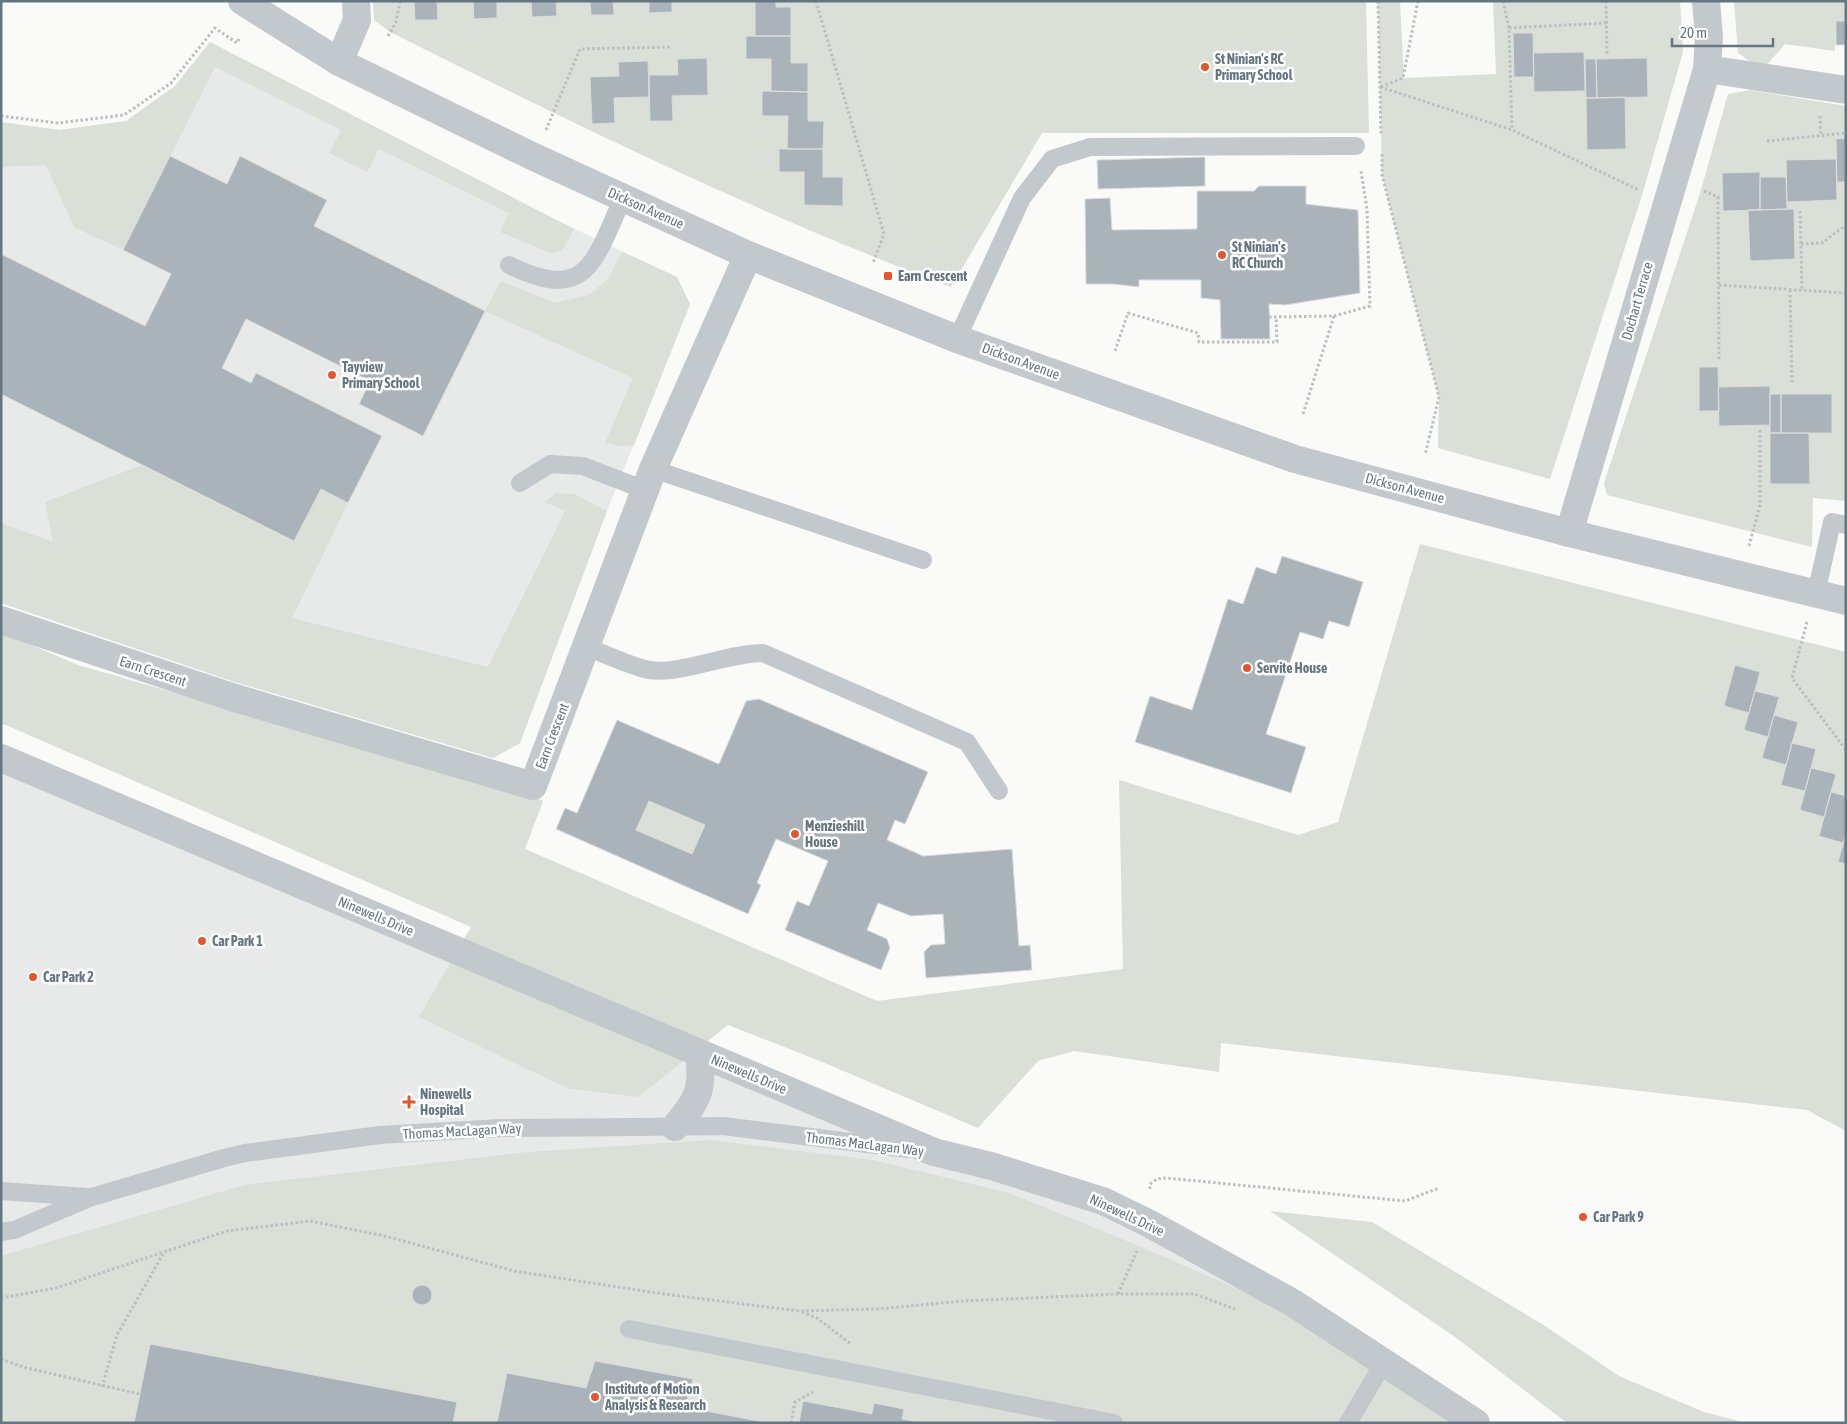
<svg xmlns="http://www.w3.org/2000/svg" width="1847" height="1424" viewBox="0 0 1847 1424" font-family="'Asap Condensed',sans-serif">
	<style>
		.built { fill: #e8e9e9 }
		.green { fill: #dadfd7 }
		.building { fill: #aab3b9; stroke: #dcdcda; fill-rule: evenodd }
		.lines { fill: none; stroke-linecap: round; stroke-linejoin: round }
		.path { stroke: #bbbfc2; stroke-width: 3; stroke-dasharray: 2.5 2.5; stroke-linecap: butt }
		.service { stroke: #c3c8cc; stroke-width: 18 }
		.minor { stroke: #c3c8cc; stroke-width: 28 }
		.tertiary { stroke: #c3c8cc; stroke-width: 28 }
		.poi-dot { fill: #e4572e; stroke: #fff; stroke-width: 2 }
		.labels { text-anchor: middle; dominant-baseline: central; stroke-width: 5; stroke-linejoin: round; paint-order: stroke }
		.poi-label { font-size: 14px; font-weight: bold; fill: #657683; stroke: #fff; text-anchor: start }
		.street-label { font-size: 14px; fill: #657683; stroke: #fff }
	</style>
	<rect width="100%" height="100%" fill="#fafaf8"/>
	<path class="built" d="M210,42l242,129 225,106 13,27 -83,207 -87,232 -27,15 -258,-76 -234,-79v-481l58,8 67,-9 49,-35z
		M1,758l933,394 169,49 190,102 -1292,120z"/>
	<path class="green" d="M373,1h993l3,132h-327l-91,154c-193,-73 -377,-163 -561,-255l-16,-12z
		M1378,1h22l4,77 92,-4 -3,-73h187l3,51 -40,140 -93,287 -112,-31 1,-51 -57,-222z
		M1734,1h112v20h-10l-1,30 -50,-7 -18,21 -15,-2 -14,-10z
		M210,42l364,187 -12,22 -11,2 -51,-21 9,-19 -130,-64 -12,23 -38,-19 12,-23 -126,-63 -92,183 -49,-23 -28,-62 -45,2v-45l58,8 67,-9 49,-35z
		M1750,90l96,16v395l-33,-3 -1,49 -205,-52 -3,-12 97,-293 27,-96z
		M622,252l55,25 13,27 -56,141 -13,1 -16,-3 28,-65 -148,-67 16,-30 54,22 34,-8 19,-16z
		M142,465l179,24 27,14 -56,115 196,49 77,-156 -20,-9 11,-9 18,1 33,17 -87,232 -27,15 -258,-76 -234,-79v-80l52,19 -8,-40z
		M1420,544l426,108v479l-39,-21 -586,-67 -2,29 -145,-21 -36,10 -60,67 -158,-67 -92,-36 -90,72 -71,-9 -148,-71 52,-90 -470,-204v-91l77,33 450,129 15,7 -18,48 352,152 246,-32 -4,-189 179,55 40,-13z
		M649,801l56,24 -13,29 -56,-24z
		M711,1140l162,20 136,33 125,51 155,67 170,112h-1458v-167l243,-71 284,-33z
		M1270,1211l102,11 173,104 74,50 85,36 42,11h-179l-112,-86z"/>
	<path class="building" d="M414,1h23l1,19h-23z
		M473,1h24v17l-23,1z
		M531,1h25l1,15 -25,1z
		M590,1h23l1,14h-23z
		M649,1h23v11l-23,1z
		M755,1h21v6h15v29h-36z
		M1836,21h10v24h-10z
		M1513,33h20l1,44h-20z
		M746,36h45v27h17v29l-37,-1v-32h-25z
		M1584,52l1,39 -51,1 -1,-39z
		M707,58l1,37 -36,1 1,25h-23l-1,-46h29l-1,-16z
		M1647,58l1,39 -51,1 -1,-39z
		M1585,59h11l1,39h-11z
		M648,61l1,36 -35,1 1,25 -23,1 -2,-47 29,-1 -1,-14z
		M762,91l46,1v29h16l-1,28h-36l1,-33h-26z
		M1625,97l1,52 -39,1 -1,-52z
		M1846,138v44h-9l-1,-43z
		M779,149h44v28h20v29l-39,-1v-33h-25z
		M170,156l57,28 13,-28 87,44 -13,26 171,85 -62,125 -64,-32 11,-23 -124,-62 -24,49 29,15 5,-10 126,63 -34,67 -27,-14 -27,52 -293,-147v-140l144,72 26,-52 -48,-24z
		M1205,157v29l-107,3 -1,-29z
		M1836,159l1,41 -50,2 -1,-42z
		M1760,172v38l-37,1 -1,-38z
		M1760,177h26l1,32 -27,1z
		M1259,186h47v18l52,6 2,83 -75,12 -16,-1 1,35h-49l-1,-39 -19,-2v-18h-62v7l-26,-3h-27l-1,-85 25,-1 2,32 85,-1v-38h57z
		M1794,209l1,50 -45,2 -2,-51z
		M1699,367h19l1,44h-20z
		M1770,386v39l-51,1 -1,-39z
		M1770,394h11v39h-11z
		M1781,394h51v39h-51z
		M1770,433h39l1,51h-40z
		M1282,556l81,26 -14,45 -20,-6 -6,18 -23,-7 -34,102 40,13 -15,46 -156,-51 15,-46 42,14 36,-111 15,5 13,-37 20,7z
		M1735,665l25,7 -11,41 -25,-7z
		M1755,691l24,6 -11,40 -24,-7z
		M759,699l169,73 -23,52 -10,-4 -8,20 36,16 89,-7 7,97 11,-1 2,25 -106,8 -2,-26 7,-7 14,-1 -2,-30 -32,2 -33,-13 -11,27 20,9 3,9 -9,22 -96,-40 12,-29 12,5 19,-45 -52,-22 -19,44 4,2 -13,29 -192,-85 9,-21 12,5 40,-93 102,44 27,-63zM649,801l56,24 -13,29 -56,-24z
		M1774,715l24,7 -12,43 -24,-7z
		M1792,743l24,6 -11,42 -24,-6z
		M1811,768l25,6 -12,43 -24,-7z
		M1831,792l15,4v38l-3,9 -24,-7z
		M1846,834v30l-8,-2z
		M412 1295a10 10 0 1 1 20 0a10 10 0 1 1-20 0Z
		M150,1344l307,58 -4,21h-319z
		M595,1361l98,18 -8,28 84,16h-272l10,-50 79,15z
		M803,1401l69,13 2,-11 30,6 -2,10 21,4h-124z"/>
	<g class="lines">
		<path class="path" d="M816,1l68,233 -11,29
			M1378,1l3,135
			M1503,1l6,27 3,102
			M1606,1l1,54
			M1509,28l97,-5
			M388,36l8,-14 4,-21
			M1380,87l132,43 127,60
			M1381,87l22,-9 15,-77
			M1,116l57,7 66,-8 47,-32 44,-55 22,15 3,-6
			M1820,116l1,20
			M546,130l34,-81 91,-2
			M1767,141l79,-8
			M1382,154v21l57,222 -14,58
			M1704,191l14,6 1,164
			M1800,211l2,79
			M1801,244l21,-1 24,-18
			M1719,285l127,8
			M1790,290l2,92
			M1269,317l65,-1 36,-10 -3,-97 -6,-38
			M1115,351l13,-38 70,20 1,9h78l-1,-25
			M1303,414l31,-98
			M1749,546l11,-41v-75
			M1807,622l-15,56 54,72
			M1150,1189v-5l7,-5 9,-1 239,23 34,-13
			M1118,1294l19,-43
			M1,1298l55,-10 171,-57 83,-10 75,15 129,35 143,22 142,18 78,-2 86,-8 155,-7h76l41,15
			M802,1312l15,6 34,26
			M1,1359l22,8 116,27
			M102,1387l15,-52 46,-81
			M791,1423l4,-21 18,-10"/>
		<path class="service" d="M509,265c79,39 85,-4 114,-67
			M957,339l65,-141 30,-39 38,-12 266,-1
			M653,469l270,91
			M520,483l30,-19 33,2 62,24
			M1816,594l16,-72 14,3
			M587,647c18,7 43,19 62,23 32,5 78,-17 114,-17l204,89 32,49
			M1,1191l86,6
			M1,1232l13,-2 78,-33 132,-39 21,-5 135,-18 121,-7 136,-1 86,-1 184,23
			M629,1329l485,94
			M1348,1423l36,-61"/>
		<path class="minor" d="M339,62l18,-42 -1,-19
			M1707,69l139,21
			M1569,533l138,-464 2,-32 -3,-36
			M1,620l234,78 298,88 120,-317 95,-214
			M1,758l933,394 57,14 112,35 47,23 143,79 183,120
			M675,1127c23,-27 29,-38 24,-74"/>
		<path class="tertiary" d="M242,1l97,61 195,95 214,98 209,84 338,120 274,74 277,68"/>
	</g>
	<g class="poi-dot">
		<circle cx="1205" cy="67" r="5"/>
		<circle cx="1222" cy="255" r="5"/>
		<rect x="883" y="271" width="10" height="10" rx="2.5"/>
		<circle cx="332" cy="375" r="5"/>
		<circle cx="1247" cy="668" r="5"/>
		<circle cx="795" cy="834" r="5"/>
		<circle cx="202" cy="941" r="5"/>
		<circle cx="33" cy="977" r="5"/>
		<path d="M406.5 1094.5h5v5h5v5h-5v5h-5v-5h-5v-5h5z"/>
		<circle cx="1583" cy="1217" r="5"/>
		<circle cx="595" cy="1397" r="5"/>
	</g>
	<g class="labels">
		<g class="poi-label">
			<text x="1215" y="59">St Ninian's RC<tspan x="1215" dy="16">Primary School</tspan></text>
			<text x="1232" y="247">St Ninian's<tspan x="1232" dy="16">RC Church</tspan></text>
			<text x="898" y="276">Earn Crescent</text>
			<text x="342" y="367">Tayview<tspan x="342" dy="16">Primary School</tspan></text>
			<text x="1257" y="668">Servite House</text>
			<text x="805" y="826">Menzieshill<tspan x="805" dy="16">House</tspan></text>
			<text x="212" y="941">Car Park 1</text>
			<text x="43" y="977">Car Park 2</text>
			<text x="420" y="1094">Ninewells<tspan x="420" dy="16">Hospital</tspan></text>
			<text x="1593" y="1217">Car Park 9</text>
			<text x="605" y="1389">Institute of Motion<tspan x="605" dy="16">Analysis &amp; Research</tspan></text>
		</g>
		<g class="street-label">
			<text transform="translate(646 208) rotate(24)">Dickson Avenue</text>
			<text transform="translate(1637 301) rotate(-74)">Dochart Terrace</text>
			<text transform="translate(1021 361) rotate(20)">Dickson Avenue</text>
			<text transform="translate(1405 488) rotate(15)">Dickson Avenue</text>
			<text transform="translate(153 671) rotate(18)">Earn Crescent</text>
			<text transform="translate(552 736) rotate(-69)">Earn Crescent</text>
			<text transform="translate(376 916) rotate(23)">Ninewells Drive</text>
			<text transform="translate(749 1074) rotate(23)">Ninewells Drive</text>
			<text transform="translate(462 1131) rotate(-3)">Thomas MacLagan Way</text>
			<text transform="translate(865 1144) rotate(7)">Thomas MacLagan Way</text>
			<text transform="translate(1127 1215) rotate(25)">Ninewells Drive</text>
		</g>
	</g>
	<rect width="1847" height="1424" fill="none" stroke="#657683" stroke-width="5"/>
	<path d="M1672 38v8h101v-8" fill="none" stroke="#657683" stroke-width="2.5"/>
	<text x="1680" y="38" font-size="15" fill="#657683" stroke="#ffffff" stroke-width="4" paint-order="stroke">20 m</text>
</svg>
